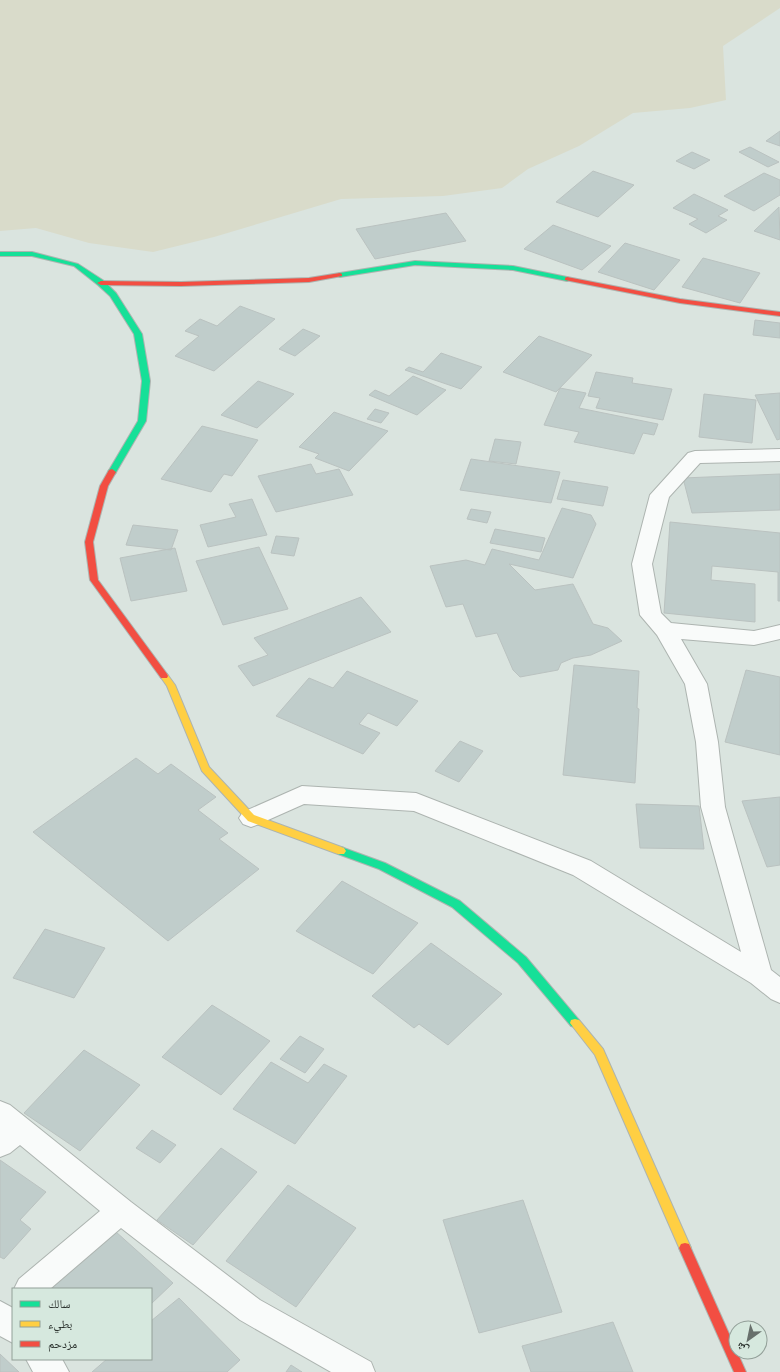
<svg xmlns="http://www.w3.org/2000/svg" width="780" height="1372" viewBox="0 0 780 1372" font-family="'Asap Condensed','Noto Naskh Arabic',sans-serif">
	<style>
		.green { fill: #d9dbca }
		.building { fill: #c0cdcb; stroke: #bac2c0 }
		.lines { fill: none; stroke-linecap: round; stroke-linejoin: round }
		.street-casing { stroke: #adb4b0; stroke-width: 2 }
		.fast-casing { stroke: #adb4b0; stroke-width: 2 }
		.slow-casing { stroke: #adb4b0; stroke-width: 2 }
		.jam-casing { stroke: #adb4b0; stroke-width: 2 }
		.street { fill: #f9fbfa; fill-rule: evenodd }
		.fast { fill: #16e098; fill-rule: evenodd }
		.slow { fill: #ffcf43; fill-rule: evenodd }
		.jam { fill: #f24e42; fill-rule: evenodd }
	</style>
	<rect width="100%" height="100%" fill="#dae4df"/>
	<path class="green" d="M0,0h780v8l-57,38 3,54 -36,8 -57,5 -54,33 -51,23 -26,19 -59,8 -102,3 -127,38 -61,15 -64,-9 -53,-15 -36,3z"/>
	<path class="building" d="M780,131v15l-14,-5z
		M750,147l29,15 -11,5 -29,-15z
		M692,152l18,8 -16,9 -18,-8z
		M593,171l41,14 -36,32 -42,-15z
		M764,173l16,7v15l-26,16 -30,-15z
		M694,194l34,16 -10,6 9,4 -21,13 -17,-9 9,-5 -25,-11z
		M779,207l1,33 -26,-9z
		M446,213l20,28 -91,18 -19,-30z
		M553,225l58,21 -29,24 -58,-21z
		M625,243l55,17 -26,30 -56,-18z
		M703,258l57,15 -20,30 -58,-16z
		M240,306l35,13 -61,52 -39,-15 24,-20 -14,-5 15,-12 17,7z
		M755,320l25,3v15l-27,-3z
		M303,329l17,7 -25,20 -16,-7z
		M539,336l53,19 -36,37 -53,-20z
		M441,353l41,14 -21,22 -56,-19 4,-3 14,5z
		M596,372l37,6 -1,5 40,6 -9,31 -67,-12 4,-10 -12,-2z
		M413,376l33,14 -29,25 -48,-20 6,-5 14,6z
		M258,381l36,13 -37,34 -36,-13z
		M560,388l26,5 -7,15 79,16 -4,11 -11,-2 -9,21 -60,-12 5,-10 -35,-7z
		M780,393v46l-3,1 -22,-45z
		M704,394l52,6 -4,43 -53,-6z
		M375,409l14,4 -8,10 -14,-4z
		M334,412l54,19 -39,40 -34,-13 4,-4 -20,-7z
		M202,426l56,14 -26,36 -8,-2 -13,18 -50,-13z
		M495,439l26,3 -5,22 -27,-3z
		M471,459l89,13 -9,31 -91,-13z
		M311,464l5,10 23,-5 14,26 -77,17 -18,-36z
		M780,474v36l-88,3 -9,-35z
		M563,480l45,7 -5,19 -46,-7z
		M252,499l15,36 -59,12 -8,-22 36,-8 -7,-13z
		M562,508l29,7 5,9 -23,54 -64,-14 26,26 38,-6 20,40 15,4 14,13 -31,14 -18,3 -12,5 -3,7 -38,7 -7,-7 -16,-37 -21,4 -13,-33 -17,3 -16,-41 36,-6 19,5 7,-16 47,11z
		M471,509l20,3 -4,11 -20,-4z
		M670,522l110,11v68h-2v-29l-66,-6 -1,14 44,4v38l-91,-9z
		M133,525l45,5 -7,20 -45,-5z
		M495,529l50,9 -4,14 -51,-9z
		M276,536l23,2 -5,18 -23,-3z
		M259,547l29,62 -65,16 -27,-64z
		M175,548l12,43 -56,10 -11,-43z
		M361,597l30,35 -138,54 -15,-20 30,-11 -14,-17z
		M574,665l65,6 -2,37 2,1 -4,74 -72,-8z
		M746,670l34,7v78l-55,-13z
		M347,671l71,30 -21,25 -29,-13 -9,11 21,9 -17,21 -87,-38 33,-38 24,10z
		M460,741l23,10 -24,31 -24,-11z
		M136,758l22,16 13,-10 45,33 -18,13 30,23 -9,6 40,30 -91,72 -135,-109z
		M780,797v68l-13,2 -25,-66z
		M636,804l63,2 5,43 -64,-1z
		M342,881l76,42 -45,51 -77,-43z
		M45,929l60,19 -31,50 -61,-20z
		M431,943l71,51 -54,51 -29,-21 -5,4 -42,-32z
		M212,1005l58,36 -49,54 -59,-38z
		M300,1036l24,13 -19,24 -25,-14z
		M84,1050l56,35 -60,66 -56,-38z
		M271,1062l37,21 16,-19 23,12 -52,68 -62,-35z
		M152,1130l24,15 -16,18 -24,-15z
		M221,1148l36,24 -64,73 -36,-25z
		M0,1160l46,32 -26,28 11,9 -27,30 -4,-2z
		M288,1185l68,43 -60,79 -70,-46z
		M523,1200l39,112 -83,21 -36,-113z
		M96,1214l77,69 -22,21v-15h-96l-21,-19z
		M179,1298l61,62 -13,12h-135l15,-13h44v-38z
		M613,1322l20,50h-102l-9,-26z
		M0,1354l19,18h-19z
		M291,1365l11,7h-16z"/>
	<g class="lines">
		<defs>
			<path id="street" d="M780,449v12l-80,2 -31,34 -17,67 9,49 10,10 83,8 26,-6v14l-26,6 -73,-6 26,45 11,58 7,65 46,163 9,7v26l-9,-4 -20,-16 -178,-108 -159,-64 -110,-7 -45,20 -8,3 -8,-3 -4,-6 4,-6 59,-26 114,7 175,68 150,91 -40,-145 -5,-65 -11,-58 -28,-49 -17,-20 -8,-51 18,-69 38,-42 7,-2z
				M0,1101l10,4 121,97 129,98 111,62 4,10h-44l-91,-52 -119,-92 -71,61h-36l5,-10 81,-68 -80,-66 -10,8 -10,4z
				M0,1301l13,7v35l-13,-7z
				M26,1359h36l7,13h-36z"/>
			<path id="fast" d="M0,252h32l46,12 26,17 12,12 26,41 8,47 -4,40 -31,53h-6l-1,-2 30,-51 4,-40 -8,-47 -24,-38 -12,-11 -24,-19 -42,-10h-32z
				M415,261l98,5 54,11 4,2 -4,2 -54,-11 -98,-5 -75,12 -4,-2 4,-2z
				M341,847l44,16 75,38 66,56 53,63 1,3 -1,3 -4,1 -4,-1 -53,-63 -66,-56 -73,-38 -41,-15 -2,-3 2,-3z"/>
			<path id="slow" d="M164,673l3,1 8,11 34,82 45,48 90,33 2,3 -2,3h-6l-90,-33 -46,-50 -35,-85 -7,-10z
				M575,1019l4,1 24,29 88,199 -2,4 -4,1 -4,-1 -86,-197 -25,-32 1,-3z"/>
			<path id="jam" d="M340,273l2,1v2l-33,6 -128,4 -80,-1 -4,-2 4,-2 80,1 128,-4z
				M567,277l113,22 100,13v4l-100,-13 -115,-23v-2z
				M112,469l4,3 -8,14 -15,56 5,38 69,94 1,2 -1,2h-6l-71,-98 -5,-38 15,-56 9,-16z
				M685,1243l4,1 57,128h-12l-55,-124 2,-4z"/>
		</defs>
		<use href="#street" class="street-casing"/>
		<use href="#fast" class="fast-casing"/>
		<use href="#slow" class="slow-casing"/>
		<use href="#jam" class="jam-casing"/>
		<use href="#street" class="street"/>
		<use href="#fast" class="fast"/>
		<use href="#slow" class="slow"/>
		<use href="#jam" class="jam"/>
	</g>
	<rect x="12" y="1288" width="140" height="72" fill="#d6e8de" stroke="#929f98"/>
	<rect x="20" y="1301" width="20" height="6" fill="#16e098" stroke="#929f98"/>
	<text x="48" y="1308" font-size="12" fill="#2b322e">سالك</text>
	<rect x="20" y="1321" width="20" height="6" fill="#ffcf43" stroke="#929f98"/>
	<text x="48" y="1328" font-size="12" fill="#2b322e">بطيء</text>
	<rect x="20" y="1341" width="20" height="6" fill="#f24e42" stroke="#929f98"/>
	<text x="48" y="1348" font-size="12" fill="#2b322e">مزدحم</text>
	<g transform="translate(748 1340) rotate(213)"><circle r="19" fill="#d6e8de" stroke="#929f98"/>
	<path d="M0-3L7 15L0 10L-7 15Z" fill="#68706c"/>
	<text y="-6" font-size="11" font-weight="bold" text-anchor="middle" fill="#2b322e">ش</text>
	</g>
</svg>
